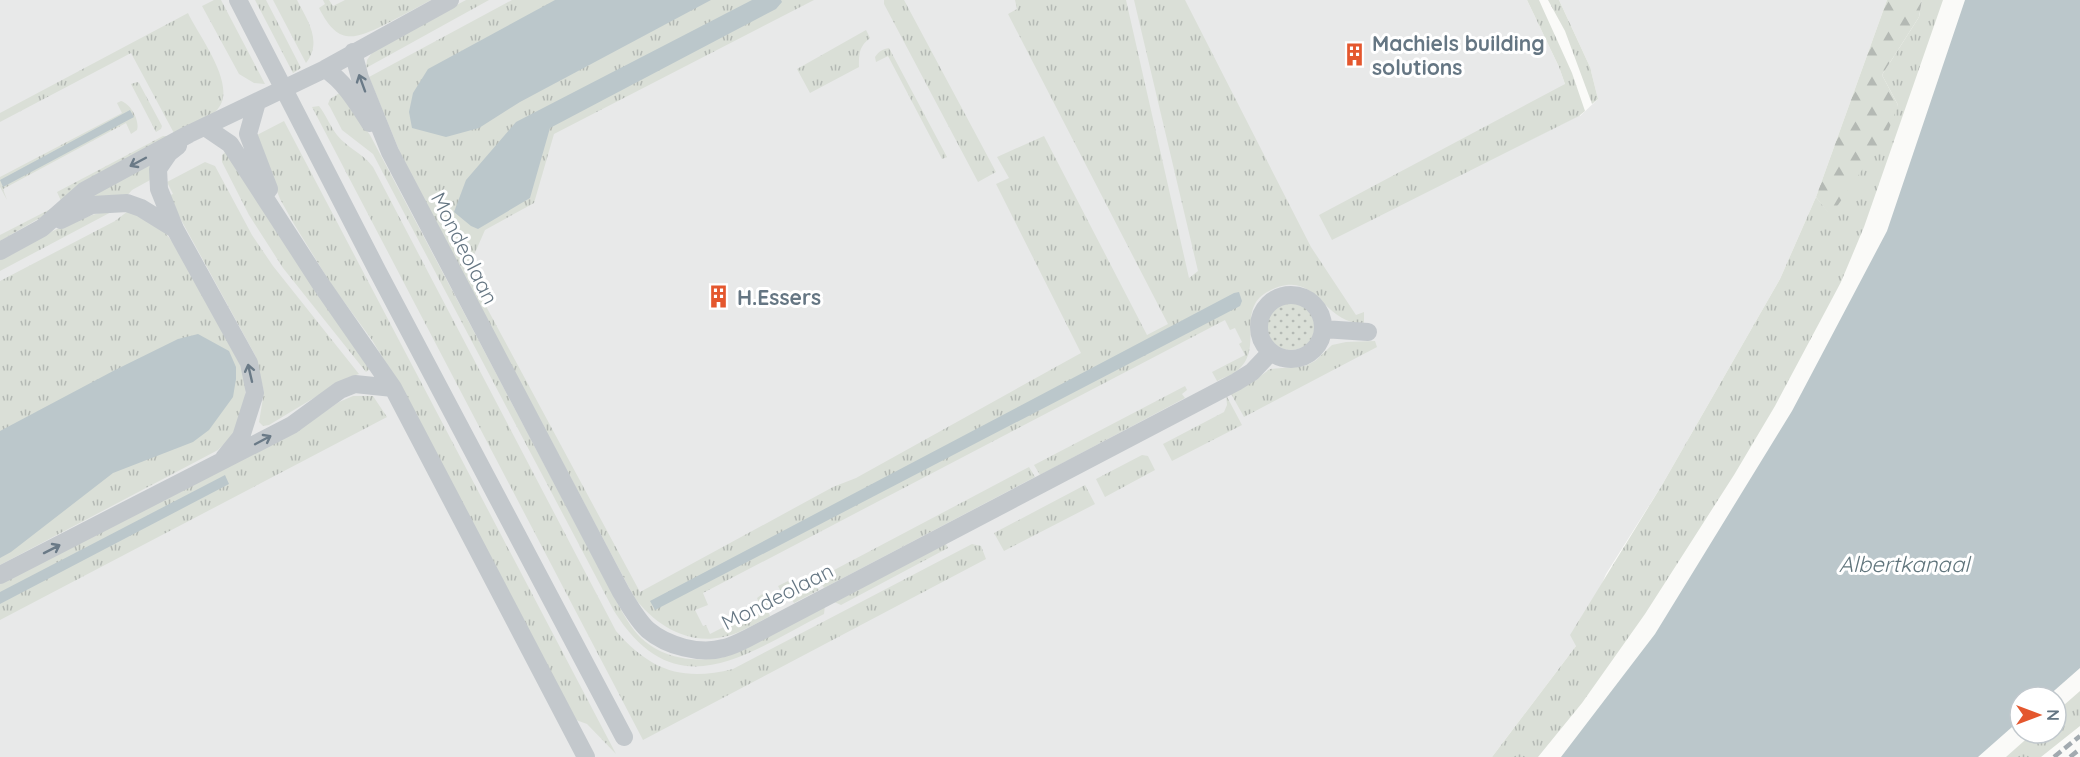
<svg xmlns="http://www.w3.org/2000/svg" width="2080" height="757" viewBox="0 0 2080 757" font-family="Quicksand,sans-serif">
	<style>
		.built { fill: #e8e9e9 }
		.grass { fill: url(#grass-tufts) }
		.forest { fill: url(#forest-firs) }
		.garden { fill: url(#garden-dots) }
		.water { fill: #bbc7cb }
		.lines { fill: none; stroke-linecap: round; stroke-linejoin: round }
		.minor { stroke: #c3c8cc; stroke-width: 18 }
		.rail { stroke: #a2aab0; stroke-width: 4.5; stroke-dasharray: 9 4.5; stroke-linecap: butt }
		.oneway { stroke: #6a7a87 }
		.labels { text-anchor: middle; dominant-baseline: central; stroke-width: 6; stroke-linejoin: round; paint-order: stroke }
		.poi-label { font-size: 21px; font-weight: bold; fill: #657683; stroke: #fff; text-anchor: start }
		.street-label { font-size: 21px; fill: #657683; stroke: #fff }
		.water-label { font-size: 22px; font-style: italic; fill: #60757c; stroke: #fff }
	</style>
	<defs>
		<pattern id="grass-tufts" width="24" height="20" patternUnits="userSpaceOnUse" patternTransform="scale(1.5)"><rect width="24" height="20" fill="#dadfd7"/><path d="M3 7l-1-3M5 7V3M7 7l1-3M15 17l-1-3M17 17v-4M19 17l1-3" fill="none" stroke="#b4b9b4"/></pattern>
		<pattern id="forest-firs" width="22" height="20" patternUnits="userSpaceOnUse" patternTransform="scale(1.5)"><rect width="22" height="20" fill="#dadfd7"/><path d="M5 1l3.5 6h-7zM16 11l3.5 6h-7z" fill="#b4b9b4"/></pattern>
		<pattern id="garden-dots" width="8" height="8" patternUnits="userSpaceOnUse" patternTransform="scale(1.5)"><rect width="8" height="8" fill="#dadfd7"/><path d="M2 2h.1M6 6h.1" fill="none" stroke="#b4b9b4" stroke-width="1.8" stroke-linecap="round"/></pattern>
	</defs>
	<rect width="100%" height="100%" fill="#fafaf8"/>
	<path class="built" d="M0,0h1527l32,67 6,17 15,32 18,-17 -8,-32 -31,-67h328l-71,197 -36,82 -118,206 -56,89 -30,72 -84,111h-1492z"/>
	<path class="grass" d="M214,0h7l44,84 -11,-1 -15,-9 -37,-68z
		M255,0h11l35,68 -8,5z
		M273,0h24c10,20 26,41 9,63z
		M323,0h6l4,6 12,-6h86c-15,8 -31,17 -47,25 -32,16 -47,19 -65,-17l6,-4z
		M466,0h23l-123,68 1,-8 8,-12z
		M512,0h302l-260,134 -20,69 -49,27 -18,41 173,321 193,-105 23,-9 225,-125 -85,-169 13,-6 -12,-21 47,-21 103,199 21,-11 -160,-310 9,-5 -2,-9h111l63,278 9,-7 -64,-271h51l126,247 45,68 8,-3v12c-45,-1 -46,-59 -97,-32 -30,17 -5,54 -26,75 -6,7 -16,10 -24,14l-5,-9 33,-17 -6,-11 3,-2 -7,-14 -5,2 -5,-10 -522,273 5,12 -13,5 8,16 3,-1 4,9 51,-26 -4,-10 8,-6 9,16 -6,3 2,5c-15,8 -31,18 -47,21 -36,8 -68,-12 -89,-40l-228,-430 -37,-90z
		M884,0h20l92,172 -18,10 -94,-178z
		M1527,0h12l4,9 29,64 13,38 -6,5 -247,124 -13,-25 246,-131 -6,-17z
		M1548,0h11l31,67 8,32 -6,5 -27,-73z
		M1922,0h21l-79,227 -23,55 -66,124 -41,69 -89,139 -63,89 -44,54h-46l84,-111 -6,-11 92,-150 118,-206 36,-82 13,16 69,-108 -16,-30 37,-58z
		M188,13c11,24 52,75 28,98 -10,10 -29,17 -41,24l-44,-82 -131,69v-9z
		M866,30l4,8c-11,9 -11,15 -11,29l-49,26 -13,-24z
		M889,48l58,109 -5,2 -54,-103 -12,6 -1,-5c4,-6 8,-8 14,-9z
		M137,82l2,1 23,43 -1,3 -5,3 -25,-48z
		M341,92l29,43 231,437c10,18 19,38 30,54 21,31 59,38 93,31l101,-52 -1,9c-78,40 -148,96 -210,-3l-241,-457 -31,-24 -12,-23 -2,-3 2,-5z
		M121,101c10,3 19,20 16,29l-6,4 -5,-11 -123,66 4,11 -7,-13v-10l122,-64 -5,-10z
		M319,106c7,9 11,20 18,29 10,13 26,18 36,32l243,464c34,39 66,51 117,38l239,-125 9,2 5,13 -343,181 -331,-633z
		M284,121l332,633 -29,-30 -11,-4 -176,-333 -28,-47 -41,-56 -37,-60 -14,-25 -25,-63z
		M227,151l144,217 -5,4 -83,-104 -34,-53 -27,-53v-7z
		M158,155l-6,24 -20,11 -7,8 -43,2z
		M205,162l10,4 37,69 21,31 86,108 -12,4 -78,47 -6,1 -4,-4 5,-30 -9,-37 -87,-159 5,-2 -6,-12z
		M115,210l-115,61v-12c37,-19 73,-43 115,-49z
		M128,211l35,19 15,19 65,121c4,19 5,48 -8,64 -4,6 -12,11 -17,16l-218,115v-284l115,-60z
		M1375,341l2,6 -133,70 -14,-25 25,-12 15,-11 35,-3 10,-5 17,-16 14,-3z
		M1185,386l2,4 -5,4 3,4 -145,77 -6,-10z
		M1226,395l16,30 -70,36 -9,-17 61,-32 3,-7z
		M353,396h20l14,21 -387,203v-36l307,-160 32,-22z
		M1142,455l6,1 7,14 -50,27 -9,-18z
		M1029,467l6,10 -211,111 -5,-10z
		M1085,485l10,19 -91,47 -10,-18z
		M945,542l3,6 -107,57 -9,-4z
		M788,581l5,10 20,-10 6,9 -25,13 -3,-5 -5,3 -8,-15z
		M2080,691v35l-39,31h-35l27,-24h23v-21z"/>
	<path class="forest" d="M1887,0h35l-3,17 -37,58 16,30 -10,27 -50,73 -9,9 -13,-17z"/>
	<path class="garden" d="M163,136h3l2,3 -104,65 -64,37v-6l62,-32 -5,-11z
		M1267 326a24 24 0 1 1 48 0a24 24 0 1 1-48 0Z"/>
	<path class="water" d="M555,0h156l-191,102 -41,26 -33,9 -34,-9 -3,-16 4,-19 15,-24z
		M752,0h29l1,2 -6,7 -226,119 -20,70 -52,31 -7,-3 -17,-14 12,-32 50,-58z
		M1965,0h115v668l-33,29h-27v23l-42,37h-417l94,-123 137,-223 95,-180z
		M130,110l4,7 -131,70 -3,-7z
		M1239,292l3,9 -2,5 -585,304 -5,-9 584,-308z
		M198,334l31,17 7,16v12l-3,18 -24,33 -16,12 -80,31 -102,79 -11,6v-127l115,-61 63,-31z
		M225,475l4,9 -229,120v-12z"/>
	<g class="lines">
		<path class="minor" d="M238,0l139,270 247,467
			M353,52l7,26 30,74 231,440c8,13 16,28 27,38 19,16 52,25 76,18 9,-2 18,-7 26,-11l486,-255 16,-10 19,-20
			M325,69c20,13 32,34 45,54
			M257,102l-9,32 21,55
			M205,127l25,17 90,139 73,105 193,369
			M178,146l-9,7 -11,16 1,20 16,40 74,134 6,30 -14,44 -17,21
			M61,220l31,-15 35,-2 14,5 34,21
			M0,251l42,-23 42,-37 105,-57 136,-65 125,-69
			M1259 327a32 32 0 1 1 64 0a32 32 0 1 1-64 0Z
			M1323,329l45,3
			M0,575l292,-150 48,-35 15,-6 38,4"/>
		<path class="rail" d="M2054,757l26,-21
			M2070,757l10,-8"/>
	</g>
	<defs><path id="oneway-shaft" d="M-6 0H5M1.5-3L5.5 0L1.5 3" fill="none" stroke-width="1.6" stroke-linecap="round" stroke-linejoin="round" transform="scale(1.5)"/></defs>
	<g class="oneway">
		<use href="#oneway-shaft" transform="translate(362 83) rotate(-110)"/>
		<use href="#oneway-shaft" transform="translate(138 162) rotate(152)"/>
		<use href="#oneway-shaft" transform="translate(250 373) rotate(-103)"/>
		<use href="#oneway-shaft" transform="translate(263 440) rotate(-28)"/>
		<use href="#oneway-shaft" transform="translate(52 549) rotate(-27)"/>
	</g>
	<defs>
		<symbol id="building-bare" viewBox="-9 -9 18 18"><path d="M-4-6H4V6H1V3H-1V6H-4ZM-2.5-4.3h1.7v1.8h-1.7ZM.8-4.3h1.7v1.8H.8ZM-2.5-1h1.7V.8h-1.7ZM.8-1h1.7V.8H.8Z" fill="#e4572e" stroke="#fff" stroke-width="2.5" paint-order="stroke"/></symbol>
	</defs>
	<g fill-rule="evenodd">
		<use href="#building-bare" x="1338" y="38" width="33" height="33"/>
		<use href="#building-bare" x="702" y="280" width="33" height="33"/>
	</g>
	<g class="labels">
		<g class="poi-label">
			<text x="1372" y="43">Machiels building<tspan x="1372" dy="24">solutions</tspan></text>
			<text x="737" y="297">H.Essers</text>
		</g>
		<g class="street-label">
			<text transform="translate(465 248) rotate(63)">Mondeolaan</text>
			<text transform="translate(777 596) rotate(-27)">Mondeolaan</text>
		</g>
		<g class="water-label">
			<text x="1904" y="564">Albertkanaal</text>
		</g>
	</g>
	<g transform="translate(2038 715) rotate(90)"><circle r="28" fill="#ffffff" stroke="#c1c8cd" stroke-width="1.5"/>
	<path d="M0-4.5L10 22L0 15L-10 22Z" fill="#e4572e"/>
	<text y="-9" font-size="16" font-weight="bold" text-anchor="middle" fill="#657683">N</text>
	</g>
</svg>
